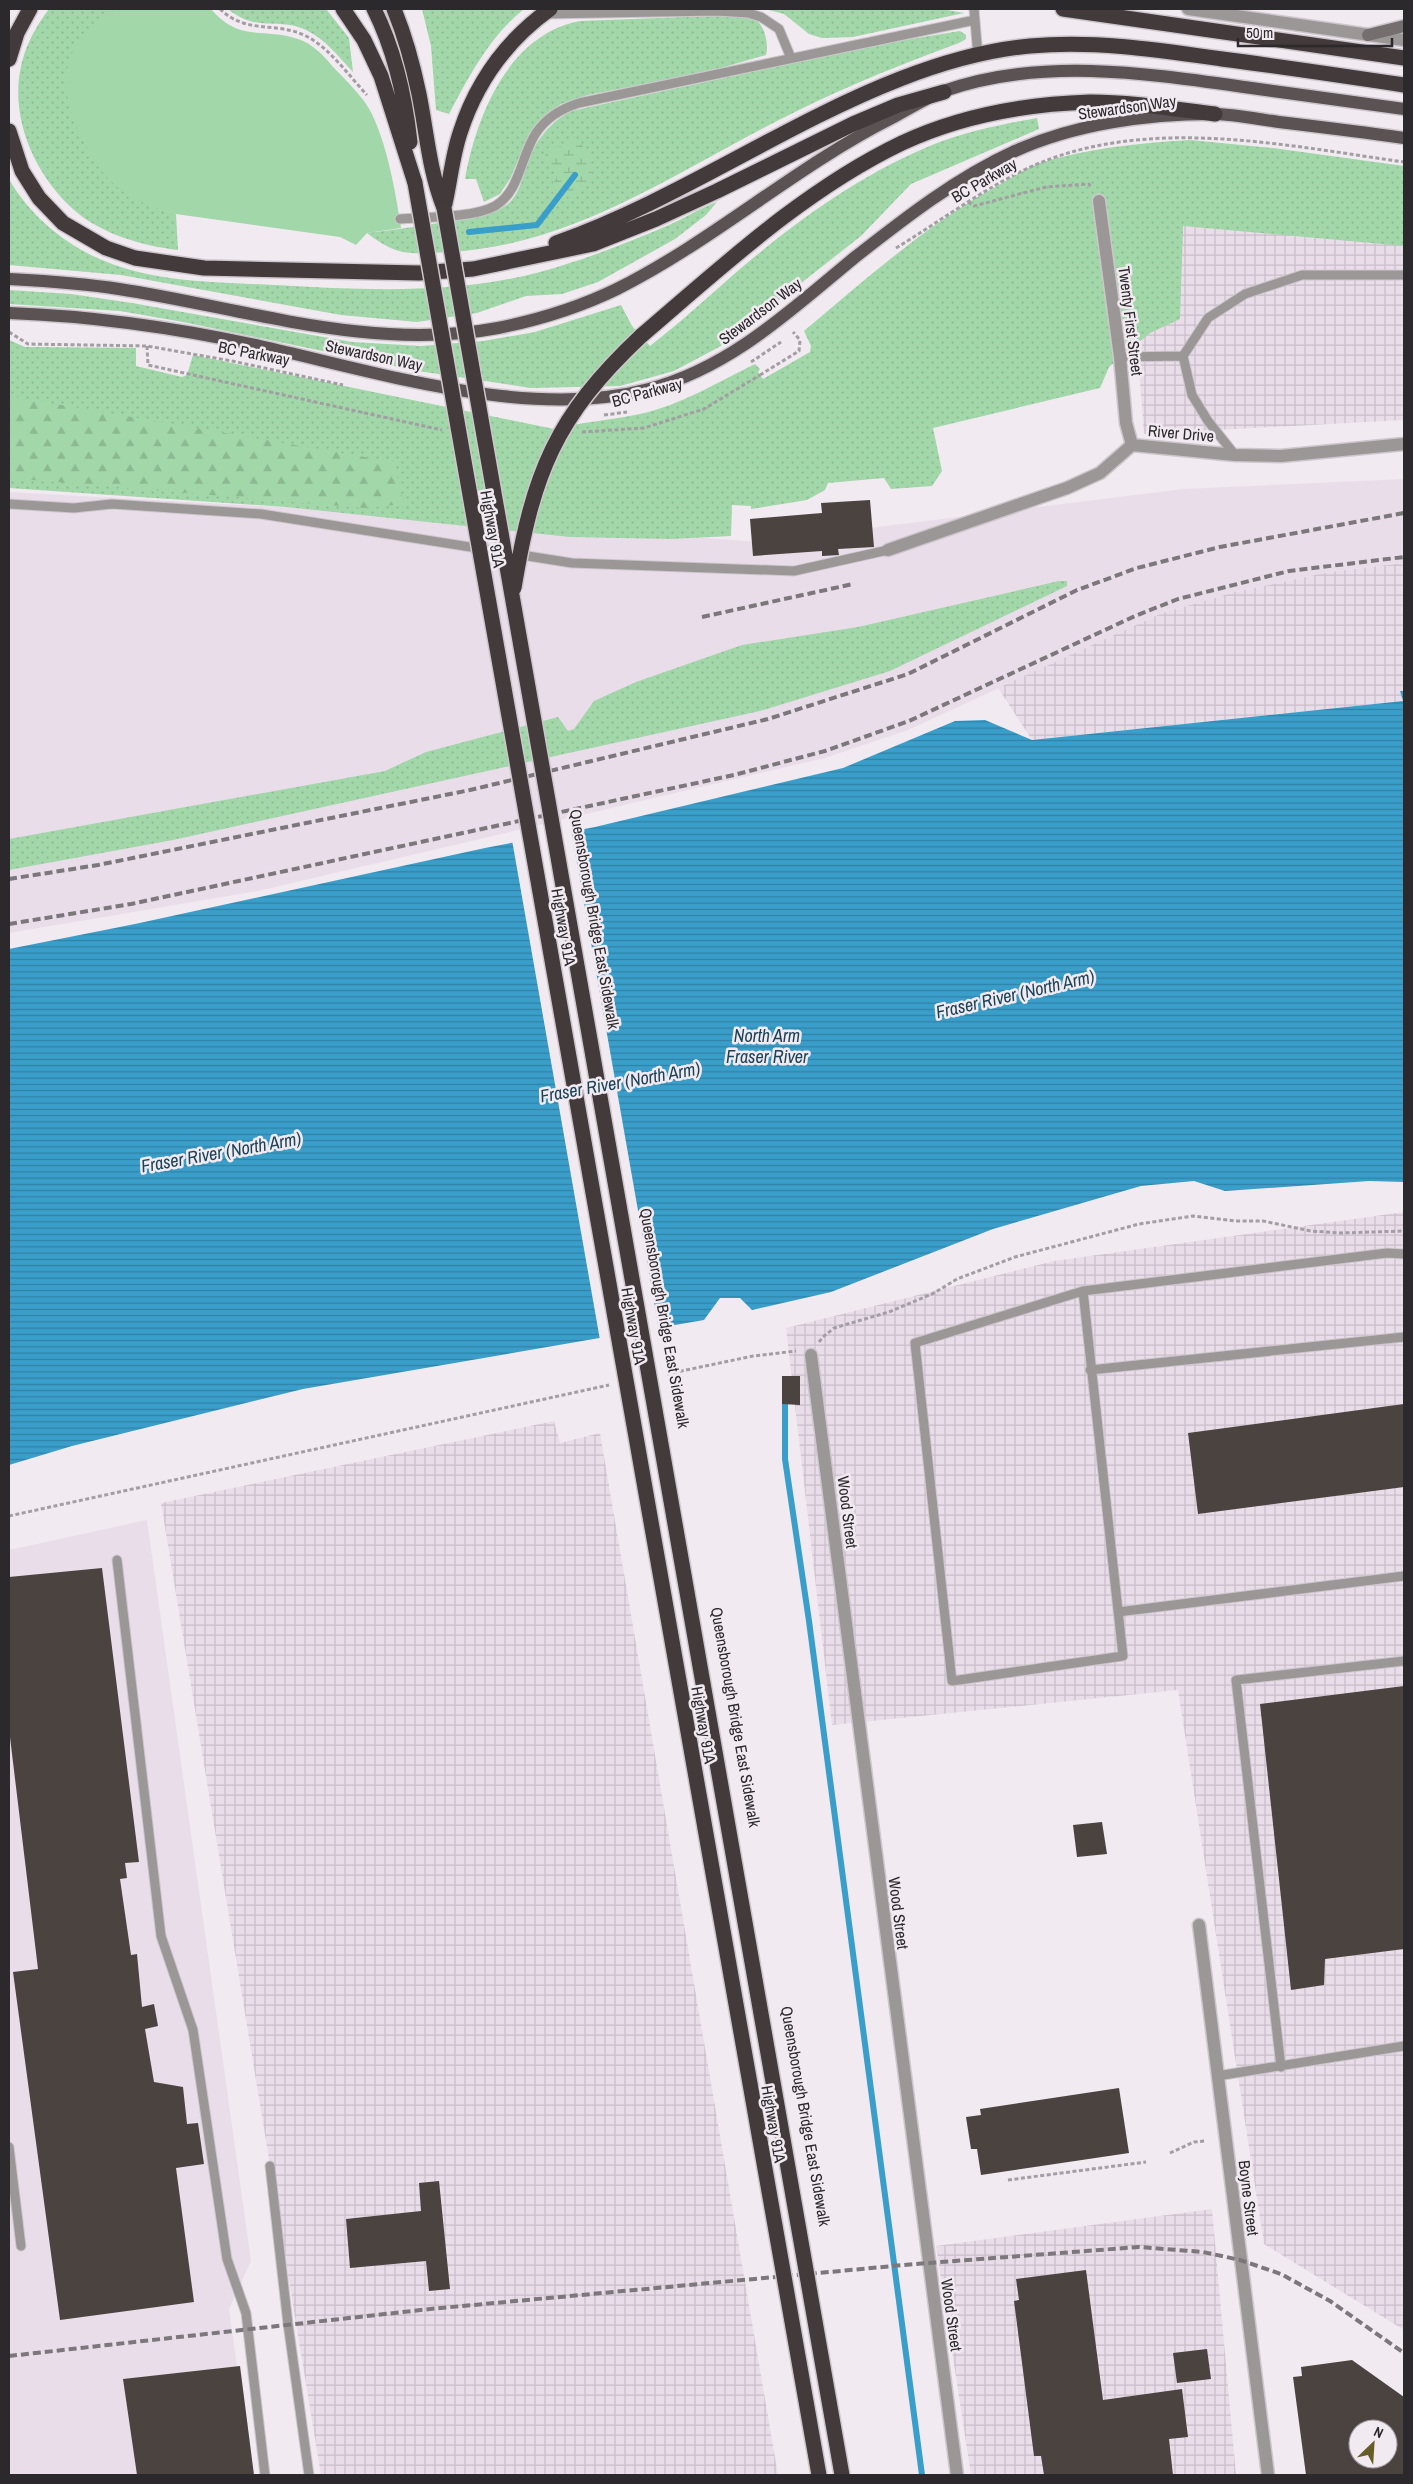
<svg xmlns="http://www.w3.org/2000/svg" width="1413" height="2484" viewBox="0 0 1413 2484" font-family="'Archivo Narrow',sans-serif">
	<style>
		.built { fill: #eaddea }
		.industrial { fill: url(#industrial-grid) }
		.grass { fill: url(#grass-dots) }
		.forest { fill: url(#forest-firs) }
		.wetland { fill: url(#wetland-marsh) }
		.park { fill: #a2d7a9 }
		.water { fill: url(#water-rules) }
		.pier { fill: #f1eaf1 }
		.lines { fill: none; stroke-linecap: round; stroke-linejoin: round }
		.stream { stroke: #3a9eca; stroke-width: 6 }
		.building { fill: #4b433f; fill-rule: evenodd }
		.lane-casing { stroke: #cdc7cd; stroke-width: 11 }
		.street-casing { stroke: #cdc7cd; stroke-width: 15 }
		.secondary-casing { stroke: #cdc7cd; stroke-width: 15 }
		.primary-casing { stroke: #cdc7cd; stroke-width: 15 }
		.highway-casing { stroke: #cdc7cd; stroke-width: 18 }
		.path { stroke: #a39ea3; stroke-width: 3; stroke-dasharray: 4 2.5; stroke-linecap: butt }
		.lane { stroke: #9c9797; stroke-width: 9 }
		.street { stroke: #9c9797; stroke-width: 12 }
		.secondary { stroke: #756e6f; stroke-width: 12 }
		.primary { stroke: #5a5253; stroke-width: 12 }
		.highway { stroke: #433a3b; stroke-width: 15 }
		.rail { stroke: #7b777b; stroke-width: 4; stroke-dasharray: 8 4; stroke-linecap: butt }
		.highway-bridge-casing { stroke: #cdc7cd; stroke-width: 18; stroke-linecap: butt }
		.path-bridge { stroke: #a39ea3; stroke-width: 3; stroke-dasharray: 4 2.5; stroke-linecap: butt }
		.highway-bridge { stroke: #433a3b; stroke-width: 15 }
		.labels { text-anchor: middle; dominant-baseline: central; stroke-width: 5; stroke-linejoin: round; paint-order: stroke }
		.street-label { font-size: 16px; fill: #2b292b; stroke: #f1eaf1 }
		.water-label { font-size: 18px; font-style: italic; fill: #194356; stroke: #f1eaf1 }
	</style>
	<defs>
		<pattern id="industrial-grid" width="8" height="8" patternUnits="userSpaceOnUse" patternTransform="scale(1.25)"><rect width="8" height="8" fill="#eaddea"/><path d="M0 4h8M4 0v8" fill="none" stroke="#c9bec9"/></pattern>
		<pattern id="grass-dots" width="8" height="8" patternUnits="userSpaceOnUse" patternTransform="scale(1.25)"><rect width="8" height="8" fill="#a2d7a9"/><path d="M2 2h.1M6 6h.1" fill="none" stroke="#8cb992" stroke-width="1.8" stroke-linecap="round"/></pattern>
		<pattern id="forest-firs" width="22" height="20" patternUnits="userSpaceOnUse" patternTransform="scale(1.25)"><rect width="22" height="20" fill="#a2d7a9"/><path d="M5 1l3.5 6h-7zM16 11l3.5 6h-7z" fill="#8cb992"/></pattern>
		<pattern id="wetland-marsh" width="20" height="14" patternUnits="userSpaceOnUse" patternTransform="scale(1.25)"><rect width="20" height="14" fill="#a2d7a9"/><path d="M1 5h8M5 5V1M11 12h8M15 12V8" fill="none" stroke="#8cb992"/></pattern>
		<pattern id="water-rules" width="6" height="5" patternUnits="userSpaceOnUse" patternTransform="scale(1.25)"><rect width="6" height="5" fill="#3a9eca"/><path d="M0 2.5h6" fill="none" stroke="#3181a4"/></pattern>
	</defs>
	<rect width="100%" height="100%" fill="#f1eaf1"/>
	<path class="built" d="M1404,479v84l-75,9 -94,20 -73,21 -254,117 -83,28 -567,133 -249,42v-441l397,22 351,28 426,-53z
		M147,1520l104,741 -22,48 23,166h-243v-925z"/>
	<path class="industrial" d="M1124,176l280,31v213l-260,14z
		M1404,563v128h-4l3,10 -371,39 -34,-52 164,-75 73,-21 94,-20z
		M1404,1212v1118l-140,-86 -86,-554 -346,35 -46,-397 268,-67z
		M554,1421l6,22 40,-10 178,1042h-457l-160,-972z
		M1212,2209l24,266h-265l-35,-229z"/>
	<path class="grass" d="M49,9h106l6,200 15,5 2,36c-35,-4 -77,-16 -104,-40 -42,-37 -68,-100 -50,-155 5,-16 15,-33 25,-46z
		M228,9h98l23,29 4,34c-14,-15 -28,-33 -47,-42 -27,-13 -49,3 -78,-21z
		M422,9h102c-34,27 -55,67 -75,105l-13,-4 -5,-64z
		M765,9h177l22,4 -111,24 -31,1 -13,-4 -25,-20z
		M735,15c6,1 14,2 19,4 11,5 15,26 12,36l-62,18 -116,22 -27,9 -21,17 -11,13 -19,45 -10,15 -16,8 -8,-23h-11c11,-63 44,-145 115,-158z
		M960,31l6,4v4l-7,4c-54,20 -108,41 -160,67 -114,55 -221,136 -351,142 -38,2 -50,5 -81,-19 25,-3 125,-15 141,-29 10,-9 14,-23 17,-34 8,-26 22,-46 46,-59l315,-68z
		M1037,118l2,11 -128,55 -50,52 -140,110 -47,25 -54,15 -89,2 -113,-17 -235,-49 -63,-11 -111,-7v-14l62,4 61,9 220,39 69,4 62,-5 52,-9 86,-27 11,21 18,20c31,-24 60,-51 90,-77 59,-50 124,-97 197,-126 32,-12 66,-19 100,-25z
		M1190,140l83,8 131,18v80l-221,-20 -3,93 -30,14 -41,34 -9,21 -167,40 9,43 -10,15 -41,3 -7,-11 -56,5 -3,7 -18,10 -56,9v-3l-19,-1 -1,31 -60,3 -101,-2 -284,-30 -277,-19v-148l16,7 111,1v18l46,11 5,-2 6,-20 361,74c28,-7 58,-9 86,-15 41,-9 78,-32 115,-50l5,5 -2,3 5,7 47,-27 1,-6 -7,-15c62,-52 122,-106 193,-145 14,-8 29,-18 43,-23 49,-15 99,-20 150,-23z
		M9,179c19,34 52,62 86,78 56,26 120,25 180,28 89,5 178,10 265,-13 44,-12 87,-29 129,-47 16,-7 31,-17 48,-23l-11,13 -31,24 -77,43 -36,12 -36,2 -49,17 -60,9 -76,-7 -220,-40 -112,-10z
		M1059,581h8v5l-177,85 -130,40 -587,129 -164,30v-31l376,-68 41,-19 132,-35 10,14 6,-2 20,-28 42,-19 106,-37 116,-18z"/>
	<path class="forest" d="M9,396l385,66 10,42 -40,4 -355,-30z"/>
	<path class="wetland" d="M573,139c17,8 18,24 19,42l-23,16 -15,-3 -4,-7 7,-9 -5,-14 -7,-7 1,-8 18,-3z"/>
	<path class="park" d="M117,9h94c29,34 52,18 87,30 14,4 26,17 35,28 11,11 22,22 31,34 21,28 32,93 37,127l-34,5 -11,12 -16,-8 -164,-23c-21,-6 -42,-13 -59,-27 -17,-15 -27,-32 -37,-53 -25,-52 -17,-97 37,-125z"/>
	<path class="water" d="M1400,691h4v491l-35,-1 -144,10 -31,-10 -53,5 -148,43 -162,63 -79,18 -12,-12h-20l-16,22 -401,69 -231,57 -63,19v-516l126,-25 350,-76 110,-21 248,-59 112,-47 30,-1 47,20 371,-39z"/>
	<path class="pier" d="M571,829l88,501 -59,10 -88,-500z"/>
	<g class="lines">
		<path class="stream" d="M469,232l68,-7 38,-50
			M785,1404v55l24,162 113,854"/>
	</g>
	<path class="building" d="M870,500l4,47 -36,2 1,6 -17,1v-5l-69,5 -3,-37 72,-6 -1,-10z
		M782,1376h18v29l-18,-1z
		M1404,1404v83l-206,27 -10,-81z
		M102,1568l37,294 -14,1 2,15 -7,1 11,76 6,-1 5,53 12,-3 4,22 -13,3 9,53 29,5 4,37 11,-1 6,41 -28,4 18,134 -134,18 -47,-348 25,-3 -29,-240v-152z
		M1404,1686v263l-79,10 -1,26 -33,5 -31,-286z
		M1102,1822l5,32 -30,3 -4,-32z
		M1119,2088l10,65 -148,22 -4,-26h-6l-5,-32 15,-2 -1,-6z
		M439,2181l11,108 -21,2 -3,-30 -76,7 -4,-49 75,-8 -2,-28z
		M1086,2270l17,130 79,-11 6,48 -19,2 4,36h-129l-3,-19h-7l-20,-155 5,-1 -3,-21z
		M1207,2349l4,30 -34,4 -4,-30z
		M1352,2360l52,37v78h-98l-13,-98 9,-1 -1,-9zM1358,2429h30v30h-30z
		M240,2366l14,109h-117l-14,-96z"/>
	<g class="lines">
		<defs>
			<path id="lane" d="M974,9l4,47
				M545,14l172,-3 31,2 13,4 18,12 12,29
				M400,219c26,-2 73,-1 95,-13 25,-14 26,-51 41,-73 10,-15 27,-25 43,-30l396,-83
				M1120,357l63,-1
				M1235,455l-27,-34 -16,-26 -9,-39 25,-38 37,-24 57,-19h102
				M9,504l65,4 38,-4 149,10 311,49 222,8 94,-21
				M1083,1291l40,365 -171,25 -37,-338z
				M1083,1291l304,-38 17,1
				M1090,1370l314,-33
				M117,1560l44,376 32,94 34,229 19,54 19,162
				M1118,1612l286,-36
				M1281,2067l-45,-387 168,-19
				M1217,2076l187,-30
				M9,2147l12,99
				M270,2166l18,158 21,151"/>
			<path id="street" d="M1188,9l216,31
				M1099,201l21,156 6,66 6,22
				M888,550l179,-62 33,-15 32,-28 103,10 46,1 123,-12
				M811,1355l146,1120
				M1199,1925l69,550"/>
			<path id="secondary" d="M1368,35l36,-9"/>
			<path id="primary" d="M9,279c37,2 73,4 110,10 125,19 252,63 379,39 40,-8 82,-21 119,-39 96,-48 178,-122 275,-171 17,-9 34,-20 52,-27 96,-34 202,-18 300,-4 53,7 107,15 160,22
				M9,313c85,3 168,15 251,33 118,26 269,75 389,43 81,-21 142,-79 205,-131 51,-40 102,-80 161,-107 60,-27 132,-37 197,-37 22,0 45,5 67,8 42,5 83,10 125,16"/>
			<path id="highway" d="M343,9l21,31 17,36 34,107
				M374,9c20,40 31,88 36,133
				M394,9c11,27 19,56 25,85 8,40 10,76 25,114
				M1063,9l341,49
				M9,59l8,-26 13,-24
				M9,131l13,40 17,27 24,25 43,25 29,10 69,10 215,5 54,-4 120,-25 63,-25 61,-28 136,-67 45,-19 46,-13
				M444,208c6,-25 8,-51 16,-75 16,-50 47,-93 90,-124
				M556,243c120,-42 226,-118 344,-164 41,-16 86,-29 130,-33 65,-6 129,4 192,13 61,8 122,17 182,26
				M641,336c82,-70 163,-146 261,-193 58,-27 125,-39 188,-41 42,0 84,7 125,12"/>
		</defs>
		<use href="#lane" class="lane-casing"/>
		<use href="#street" class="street-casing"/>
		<use href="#secondary" class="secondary-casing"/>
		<use href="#primary" class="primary-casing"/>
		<use href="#highway" class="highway-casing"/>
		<path class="path" d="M220,9c27,26 56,12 86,27 24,12 43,40 61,59
			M968,202l6,4 72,-19 43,-3 2,4
			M896,248c43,-26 84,-57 130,-79 117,-55 256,-24 378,-7
			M9,332l19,12 119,2 85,15 111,24
			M147,346l1,19 294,65
			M751,362l30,-20
			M760,375l39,-24 1,-11 -7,-8
			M604,415l23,-3
			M819,1342l4,-5 11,-9 55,-16 45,-19 23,-14 58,-22 124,-33 54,-8 43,5h27l48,10 30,2 63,-2
			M667,1374l86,-18 43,-5
			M9,1516l600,-131
			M1170,2153l24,-11 11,-1
			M1008,2180l138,-18"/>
		<use href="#lane" class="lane"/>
		<use href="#street" class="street"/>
		<use href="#secondary" class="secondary"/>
		<use href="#primary" class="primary"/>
		<use href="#highway" class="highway"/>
		<path class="rail" d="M702,617l151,-33
			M9,879l89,-14 372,-75 298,-71 140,-45 169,-84 60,-22 83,-21 184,-34
			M9,924l122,-20 603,-129 91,-24 84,-30 226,-105 43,-17 111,-28 115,-14
			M9,2356l421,-47 485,-45 224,-17 64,5 37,8 41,14 49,27 74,52"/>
		<defs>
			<path id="highway-bridge" d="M415,183l404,2292
				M444,208l398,2267
				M514,588c19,-115 41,-171 127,-252"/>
		</defs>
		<use href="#highway-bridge" class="highway-bridge-casing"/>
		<path class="path-bridge" d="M582,432l62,-4 60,-19 56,-34"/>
		<use href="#highway-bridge" class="highway-bridge"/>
	</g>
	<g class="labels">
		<g class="street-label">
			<text transform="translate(1127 107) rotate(-8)">Stewardson Way</text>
			<text transform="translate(984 180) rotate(-30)">BC Parkway</text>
			<text transform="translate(760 311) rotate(-37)">Stewardson Way</text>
			<text transform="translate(1131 321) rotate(83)">Twenty First Street</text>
			<text transform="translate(254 353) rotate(11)">BC Parkway</text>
			<text transform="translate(374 355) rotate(12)">Stewardson Way</text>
			<text transform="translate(647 392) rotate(-15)">BC Parkway</text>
			<text transform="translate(1181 433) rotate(5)">River Drive</text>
			<text transform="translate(493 529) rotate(80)">Highway 91A</text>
			<text transform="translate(595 919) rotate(80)">Queensborough Bridge East Sidewalk</text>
			<text transform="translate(564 927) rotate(80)">Highway 91A</text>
			<text transform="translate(665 1318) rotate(80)">Queensborough Bridge East Sidewalk</text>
			<text transform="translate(634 1326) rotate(80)">Highway 91A</text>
			<text transform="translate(848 1512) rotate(83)">Wood Street</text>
			<text transform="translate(736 1717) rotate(80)">Queensborough Bridge East Sidewalk</text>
			<text transform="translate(704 1725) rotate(80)">Highway 91A</text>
			<text transform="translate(899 1913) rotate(83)">Wood Street</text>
			<text transform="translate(806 2116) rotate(80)">Queensborough Bridge East Sidewalk</text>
			<text transform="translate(774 2124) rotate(80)">Highway 91A</text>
			<text transform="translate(1249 2198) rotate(83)">Boyne Street</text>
			<text transform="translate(952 2315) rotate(82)">Wood Street</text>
		</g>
		<g class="water-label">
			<text transform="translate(1015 994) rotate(-13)">Fraser River (North Arm)</text>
			<text x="767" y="1035">North Arm<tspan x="767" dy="21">Fraser River</tspan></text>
			<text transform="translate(620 1082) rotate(-10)">Fraser River (North Arm)</text>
			<text transform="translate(221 1152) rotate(-10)">Fraser River (North Arm)</text>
		</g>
	</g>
	<rect width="1413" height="2484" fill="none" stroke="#2b292b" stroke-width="20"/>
	<g transform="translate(1373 2444) rotate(25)"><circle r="24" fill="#f1eaf1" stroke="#a29da2"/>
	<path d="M0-4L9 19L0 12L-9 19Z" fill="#665c28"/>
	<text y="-8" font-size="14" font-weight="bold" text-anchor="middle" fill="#2b292b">N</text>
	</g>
	<path d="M1238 38v8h154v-8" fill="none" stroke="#2b292b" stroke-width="2.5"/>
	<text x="1246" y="38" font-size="15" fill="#2b292b" stroke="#f1eaf1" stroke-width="4" paint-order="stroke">50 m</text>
</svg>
